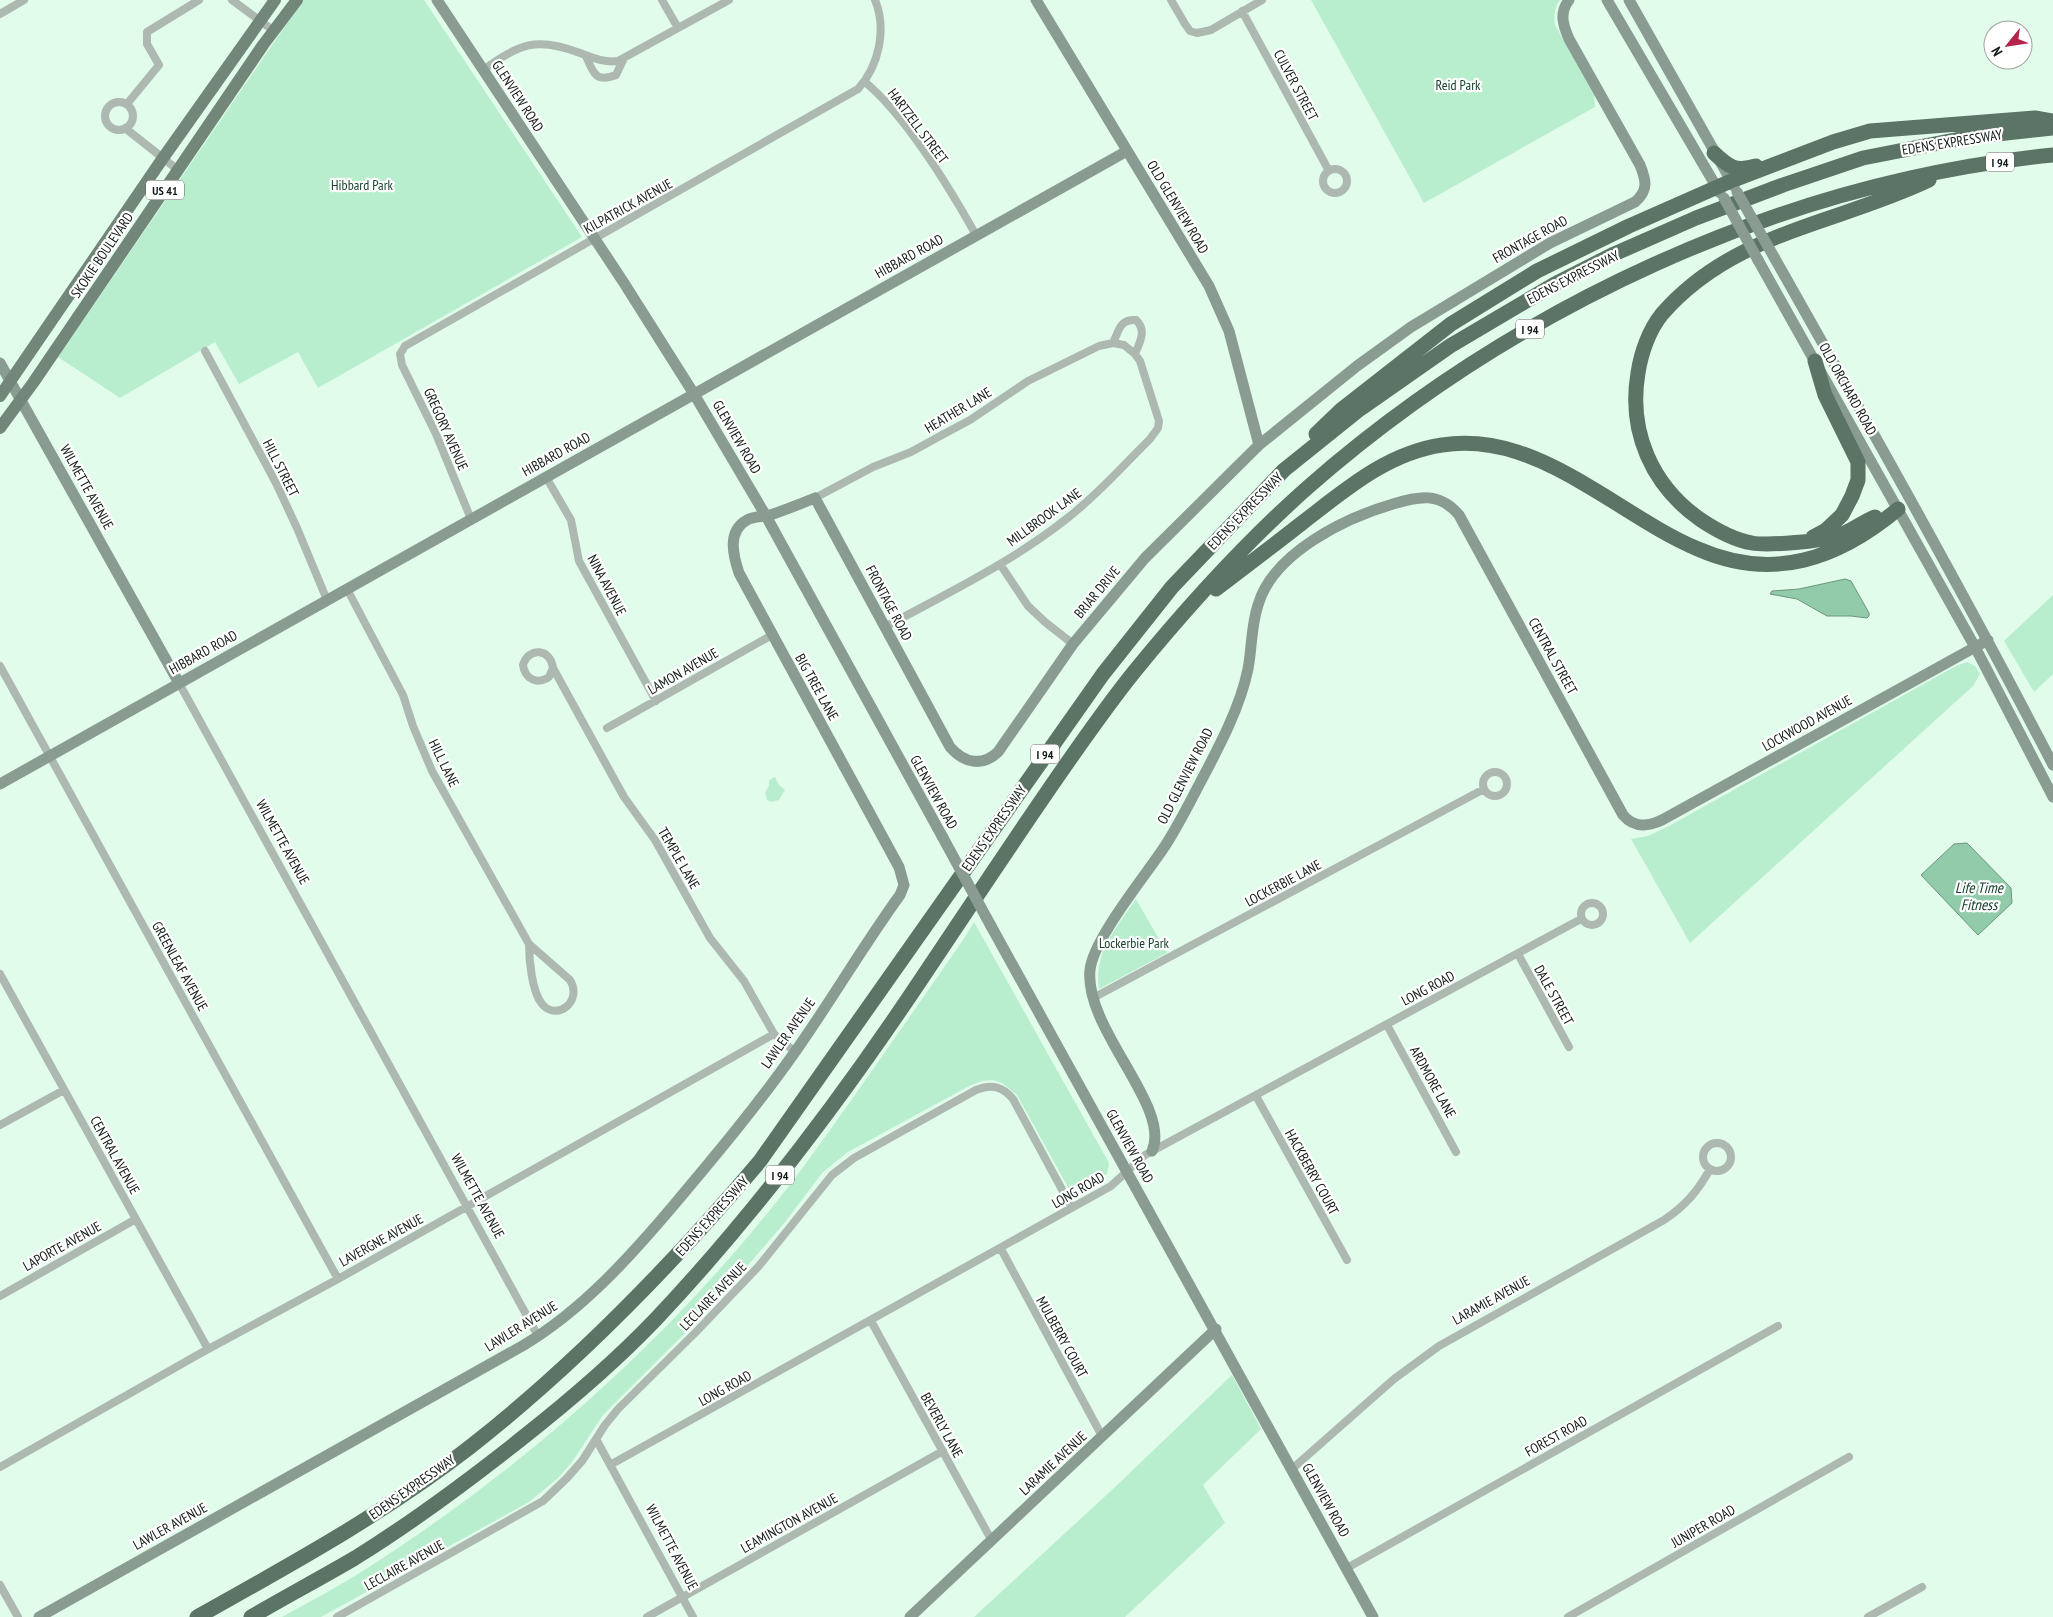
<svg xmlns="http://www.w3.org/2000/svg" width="2053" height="1617" viewBox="0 0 2053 1617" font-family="'PT Sans Narrow',sans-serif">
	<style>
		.green { fill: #b8eece }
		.water { fill: #92cba9; stroke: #6c967d }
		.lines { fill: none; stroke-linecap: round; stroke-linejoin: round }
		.street { stroke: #adb8b1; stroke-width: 8 }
		.secondary { stroke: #8a9b91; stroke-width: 11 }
		.primary { stroke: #728679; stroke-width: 12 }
		.highway { stroke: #5c7465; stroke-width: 15 }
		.secondary-bridge { stroke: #8a9b91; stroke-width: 11 }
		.labels { text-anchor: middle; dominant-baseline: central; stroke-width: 4.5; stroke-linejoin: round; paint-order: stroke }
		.shield { fill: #fff; stroke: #5a605d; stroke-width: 1 }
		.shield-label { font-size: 12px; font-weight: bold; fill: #131c17 }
		.street-label { font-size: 14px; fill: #131c17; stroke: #fff }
		.park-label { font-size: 14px; fill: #17442d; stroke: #fff }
		.water-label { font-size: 15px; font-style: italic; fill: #14412b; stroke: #fff }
	</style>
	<rect width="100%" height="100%" fill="#e1fceb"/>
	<path class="green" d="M303,0h121l158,237 -264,151 -20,-36 -59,32 -24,-42 -95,56 -62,-41z
		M1311,0h249c-6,8 -6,15 -5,25l39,70 1,12 -171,96z
		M2053,595v79l-19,18 -30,-51z
		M1967,662l8,4 5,8 -7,12 -283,257 -59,-104 17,-3 21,-10 287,-160z
		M775,777l4,8 6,5 -6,10 -8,2 -4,-2 -2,-7 4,-8v-5z
		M1136,899l31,54 -68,36c-6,-36 18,-62 37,-90z
		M974,922l135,241 -2,11 -34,19 -4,-4 -52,-94 -15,-12 -9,-3 -11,1 -11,4 -123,67 -25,20 -38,50 -65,76 -117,117 -31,47 -14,16 -29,24 -208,115h-39c25,-14 52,-28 76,-43 150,-95 285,-211 398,-347 37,-44 70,-91 103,-138 35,-50 71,-101 106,-152z
		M1232,1375l29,54 -58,56 22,38 -100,94h-151l140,-129z"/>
	<path class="water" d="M1845,579l6,2 18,32v3l-2,2 -16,-2h-24l-30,-17 -27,-5 2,-3 27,-2z
		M1967,843l44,45 1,15 -34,32 -57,-60 33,-31z"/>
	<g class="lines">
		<path class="street" d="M232,0l42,31
			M662,0l16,28
			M1171,0l14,24 5,7 7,2 14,-3 51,-30
			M1242,11l87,160
			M0,14l24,-14
			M586,56c7,17 10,27 30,19l8,-17
			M483,70c37,-26 53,-34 97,-17 13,5 25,10 38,8l111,-61
			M865,82c42,35 84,105 111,153
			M105 116a14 14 0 1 1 28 0a14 14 0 1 1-28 0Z
			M127,104l32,-39 -12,-21v-12l52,-32
			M125,128l53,42
			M1323 181a12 12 0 1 1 24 0a12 12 0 1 1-24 0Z
			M1113,343c6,-13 7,-24 23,-23 11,10 4,22 -1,34
			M205,351l71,132 21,45 30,72
			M546,477l25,43 8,41 77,140
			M815,498l58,-31 38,-15 31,-17 28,-15 58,-39 71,-35 14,-3 11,2 11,9 5,7 19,60 -1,7 -8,11c-28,28 -54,57 -85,81 -55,43 -119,74 -180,107
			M471,519l-35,-85 -34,-69 -2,-11 5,-8 453,-257c21,-23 29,-60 17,-89
			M1000,564l28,42 17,16 28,22
			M347,589l56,106 10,31 19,45 97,173c0,16 3,48 13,60 15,18 41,-3 28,-24l-41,-36
			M0,666l338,613
			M553,668l-4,9c-12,8 -24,2 -26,-12 6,-19 28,-16 30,3l71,129 31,43 55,98 34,43 30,53 21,18
			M179,683l359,653
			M607,728l165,-93
			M1483 784a12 12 0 1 1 24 0a12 12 0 1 1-24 0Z
			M1581 914a11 11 0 1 1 22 0a11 11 0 1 1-22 0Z
			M1518,954l51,93
			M0,974l208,375
			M1093,998l391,-209
			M1387,1025l69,127
			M1256,1096l91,164
			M0,1125l64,-35
			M1703 1157a14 14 0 1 1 28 0a14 14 0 1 1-28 0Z
			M1001,1249l101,187
			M0,1296l136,-77
			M871,1321l121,220
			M596,1439l97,178
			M610,1465l501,-279 34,-31 436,-236
			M0,1467l201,-114 137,-74 436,-245
			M1292,1469l102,-90 45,-33 225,-126c21,-14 34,-29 46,-51
			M1347,1568l431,-242
			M0,1585l18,32
			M337,1617l206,-116 24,-23 15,-17 23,-36 13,-16 78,-77 62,-65 74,-92 22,-17 122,-68c16,-6 26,-4 37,9l59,109
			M647,1617l296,-166
			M1568,1617l281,-160
			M1868,1617l54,-30"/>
		<path class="secondary" d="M437,0l187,283 70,111 72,122 176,320
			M1036,0l173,286 20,45 30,114
			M1607,0l113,193
			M1629,0l105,186
			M1774,257c95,168 190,336 279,508
			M1758,260l217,387 78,150
			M0,363l179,320
			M0,784l1127,-633
			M991,926l382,691
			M1152,1151c20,-44 -68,-122 -62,-181 3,-31 56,-95 75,-124 13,-20 24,-42 35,-63 19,-36 40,-75 48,-114 4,-21 3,-43 10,-64 15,-52 87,-87 135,-101 26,-8 47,-12 66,11l164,300c11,13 24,12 39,5l326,-180
			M39,1617l485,-272c58,-35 105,-87 149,-139 42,-50 84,-100 122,-154 36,-51 68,-106 105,-157l4,-10 -5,-18 -160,-294c-6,-18 -12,-42 8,-53 6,-4 16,-3 23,-5 15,-5 30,-11 45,-17l135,249c14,16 32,20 48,5l75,-108 72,-86 114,-113 98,-79 54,-39 139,-84 85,-41c14,-12 11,-22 5,-37l-71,-126c-6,-14 -10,-26 0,-39
			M910,1617l306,-288"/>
		<path class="primary" d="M0,396l163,-238 112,-158
			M0,428l33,-45 230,-338 34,-45"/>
		<path class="highway" d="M1714,153c15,14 21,19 42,13
			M1316,434l25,-24 110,-86 86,-53 92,-45 102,-45 102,-39 37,-11 165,-13 18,3
			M1875,517c-12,5 -24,14 -37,19 -15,5 -70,10 -86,7 -18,-3 -36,-13 -51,-23 -49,-34 -73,-88 -63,-147 3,-20 11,-43 24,-59 71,-82 175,-90 267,-134
			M1813,537l13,-7 16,-15 10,-19 6,-16v-18l-33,-67 -10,-34
			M1216,589c29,-22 58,-44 86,-66 43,-33 85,-70 140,-78 54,-8 101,14 146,41 36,21 72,47 110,63 75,33 140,10 200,-40
			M197,1617c93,-52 188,-104 273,-170 107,-84 202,-182 290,-286l343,-487 69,-87 112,-117 76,-61 90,-63 105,-62 59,-30 82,-36 87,-33 80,-27 107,-21 83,-9
			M251,1617c34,-20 70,-39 104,-59 58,-36 113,-77 166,-119 47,-37 94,-77 135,-120 99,-105 186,-221 266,-341 47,-70 93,-140 141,-209 23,-33 46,-66 71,-97 53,-65 110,-128 173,-184 205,-180 474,-306 746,-333"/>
		<path class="secondary-bridge" d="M1737,192l37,65
			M1724,198l34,62
			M942,836l49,90"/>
	</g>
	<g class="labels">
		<g class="shield">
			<rect x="1986" y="152.5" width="28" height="19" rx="4"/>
			<rect x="146" y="180.5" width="38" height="19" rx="4"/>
			<rect x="1516" y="319.5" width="28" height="19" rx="4"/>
			<rect x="1031" y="744.5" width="28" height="19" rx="4"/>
			<rect x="766" y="1165.5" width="28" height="19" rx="4"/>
		</g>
		<g class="shield-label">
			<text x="2000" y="162">I 94</text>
			<text x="165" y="190">US 41</text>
			<text x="1530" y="329">I 94</text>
			<text x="1045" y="754">I 94</text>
			<text x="780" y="1175">I 94</text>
		</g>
		<g class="street-label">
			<text transform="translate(1296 85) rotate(62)">CULVER STREET</text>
			<text transform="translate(518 96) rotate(57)">GLENVIEW ROAD</text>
			<text transform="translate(918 126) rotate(53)">HARTZELL STREET</text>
			<text transform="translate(1952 142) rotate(-9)">EDENS EXPRESSWAY</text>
			<text transform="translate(628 206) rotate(-29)">KILPATRICK AVENUE</text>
			<text transform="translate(1178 207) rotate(59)">OLD GLENVIEW ROAD</text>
			<text transform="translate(1530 239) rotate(-29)">FRONTAGE ROAD</text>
			<text transform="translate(102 255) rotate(-56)">SKOKIE BOULEVARD</text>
			<text transform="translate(909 256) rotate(-29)">HIBBARD ROAD</text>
			<text transform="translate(1573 277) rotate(-27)">EDENS EXPRESSWAY</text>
			<text transform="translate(1848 389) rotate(61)">OLD ORCHARD ROAD</text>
			<text transform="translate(958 410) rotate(-31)">HEATHER LANE</text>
			<text transform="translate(446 429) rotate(66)">GREGORY AVENUE</text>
			<text transform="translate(737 437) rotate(60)">GLENVIEW ROAD</text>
			<text transform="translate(556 454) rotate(-29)">HIBBARD ROAD</text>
			<text transform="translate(281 468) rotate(63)">HILL STREET</text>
			<text transform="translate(87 487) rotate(61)">WILMETTE AVENUE</text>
			<text transform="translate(1245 511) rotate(-46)">EDENS EXPRESSWAY</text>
			<text transform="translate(1044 517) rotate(-36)">MILLBROOK LANE</text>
			<text transform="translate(607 585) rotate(62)">NINA AVENUE</text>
			<text transform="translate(1097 592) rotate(-50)">BRIAR DRIVE</text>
			<text transform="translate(889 603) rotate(62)">FRONTAGE ROAD</text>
			<text transform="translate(203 652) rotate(-29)">HIBBARD ROAD</text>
			<text transform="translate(1553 656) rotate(61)">CENTRAL STREET</text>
			<text transform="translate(683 671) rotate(-30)">LAMON AVENUE</text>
			<text transform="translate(817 687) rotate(61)">BIG TREE LANE</text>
			<text transform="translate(1807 723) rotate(-29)">LOCKWOOD AVENUE</text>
			<text transform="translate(444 763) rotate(64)">HILL LANE</text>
			<text transform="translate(1185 776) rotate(-63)">OLD GLENVIEW ROAD</text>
			<text transform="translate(934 792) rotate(61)">GLENVIEW ROAD</text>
			<text transform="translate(994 828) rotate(-55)">EDENS EXPRESSWAY</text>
			<text transform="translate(283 842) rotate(61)">WILMETTE AVENUE</text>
			<text transform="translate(679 858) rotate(60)">TEMPLE LANE</text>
			<text transform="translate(1283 883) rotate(-28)">LOCKERBIE LANE</text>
			<text transform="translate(180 966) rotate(61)">GREENLEAF AVENUE</text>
			<text transform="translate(1428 988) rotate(-28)">LONG ROAD</text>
			<text transform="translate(1554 995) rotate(61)">DALE STREET</text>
			<text transform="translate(788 1033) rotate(-55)">LAWLER AVENUE</text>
			<text transform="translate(1433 1082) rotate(61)">ARDMORE LANE</text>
			<text transform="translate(1130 1146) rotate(61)">GLENVIEW ROAD</text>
			<text transform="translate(115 1155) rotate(61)">CENTRAL AVENUE</text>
			<text transform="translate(1312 1172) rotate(61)">HACKBERRY COURT</text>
			<text transform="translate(1078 1190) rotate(-30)">LONG ROAD</text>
			<text transform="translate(478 1196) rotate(61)">WILMETTE AVENUE</text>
			<text transform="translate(712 1216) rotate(-48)">EDENS EXPRESSWAY</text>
			<text transform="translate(381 1240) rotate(-29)">LAVERGNE AVENUE</text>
			<text transform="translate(62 1246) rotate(-29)">LAPORTE AVENUE</text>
			<text transform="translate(713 1296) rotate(-46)">LECLAIRE AVENUE</text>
			<text transform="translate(1491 1300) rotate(-29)">LARAMIE AVENUE</text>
			<text transform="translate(521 1326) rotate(-32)">LAWLER AVENUE</text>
			<text transform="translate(1062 1337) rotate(61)">MULBERRY COURT</text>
			<text transform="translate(725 1388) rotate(-29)">LONG ROAD</text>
			<text transform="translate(942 1425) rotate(61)">BEVERLY LANE</text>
			<text transform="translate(1556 1436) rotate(-29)">FOREST ROAD</text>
			<text transform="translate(1053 1463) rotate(-43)">LARAMIE AVENUE</text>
			<text transform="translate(412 1487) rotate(-35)">EDENS EXPRESSWAY</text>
			<text transform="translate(1326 1500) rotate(61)">GLENVIEW ROAD</text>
			<text transform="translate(789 1523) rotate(-29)">LEAMINGTON AVENUE</text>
			<text transform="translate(170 1526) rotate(-29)">LAWLER AVENUE</text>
			<text transform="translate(1703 1526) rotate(-30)">JUNIPER ROAD</text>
			<text transform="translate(672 1547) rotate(62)">WILMETTE AVENUE</text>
			<text transform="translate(404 1565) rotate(-29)">LECLAIRE AVENUE</text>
		</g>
		<g class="park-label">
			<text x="1458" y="85">Reid Park</text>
			<text x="362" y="185">Hibbard Park</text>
			<text x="1134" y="943">Lockerbie Park</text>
		</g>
		<g class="water-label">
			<text x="1979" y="887">Life Time<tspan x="1979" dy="17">Fitness</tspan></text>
		</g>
	</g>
	<g transform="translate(2008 45) rotate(240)"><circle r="24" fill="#ffffff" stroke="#a1a4a2"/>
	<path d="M0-4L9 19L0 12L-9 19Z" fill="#b5234a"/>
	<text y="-8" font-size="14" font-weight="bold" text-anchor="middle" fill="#131c17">N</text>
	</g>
</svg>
